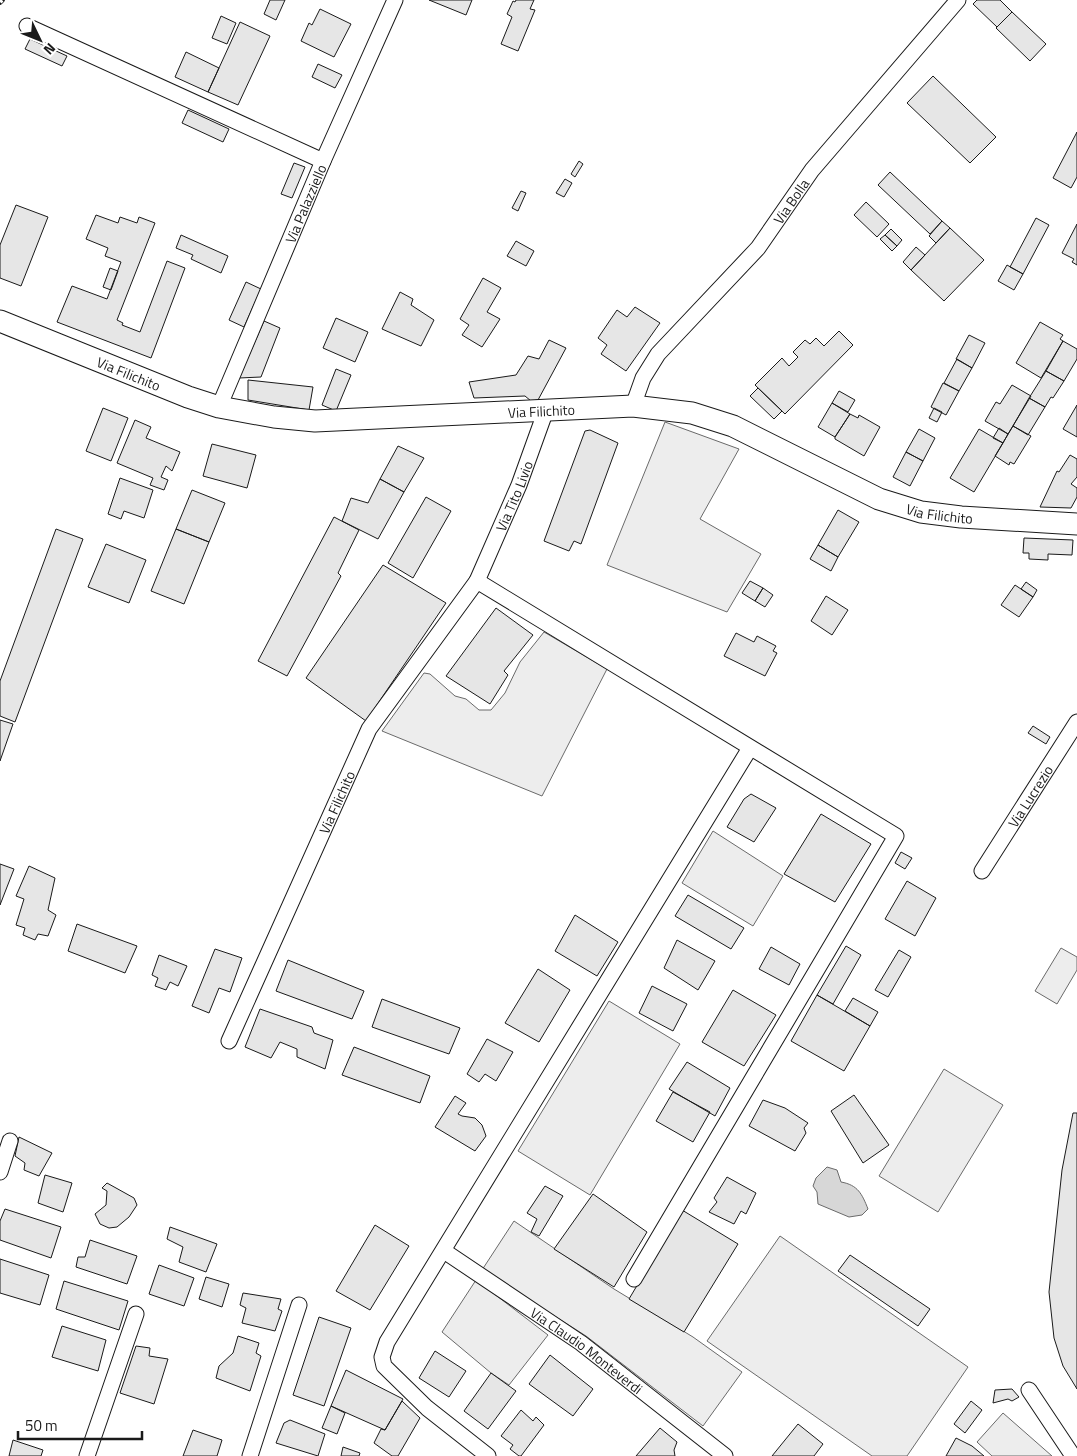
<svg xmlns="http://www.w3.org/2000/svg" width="1077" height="1456" viewBox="0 0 1077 1456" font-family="'Titillium Web',sans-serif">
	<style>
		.built { fill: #ededed; stroke: #6a6a6a }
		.water { fill: #d7d7d7; stroke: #6a6a6a }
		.building { fill: #e6e6e6; stroke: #1a1a1a }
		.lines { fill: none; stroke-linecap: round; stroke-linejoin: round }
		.street-casing { stroke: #1a1a1a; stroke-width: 17 }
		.secondary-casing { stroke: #1a1a1a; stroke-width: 23 }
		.street { stroke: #fff; stroke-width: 15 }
		.secondary { stroke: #fff; stroke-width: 21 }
		.rail-casing { stroke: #1a1a1a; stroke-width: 5.5 }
		.rail { stroke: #fff; stroke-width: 4; stroke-dasharray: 11; stroke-linecap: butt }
		.labels { text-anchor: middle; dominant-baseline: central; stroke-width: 4; stroke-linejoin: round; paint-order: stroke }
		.street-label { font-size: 14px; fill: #1a1a1a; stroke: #fff }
	</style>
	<rect width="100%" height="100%" fill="#fff"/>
	<path class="built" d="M665,422l74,27 -39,70 61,35 -34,58 -120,-47z
		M544,632l63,37 -65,127 -160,-65 42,-58 6,1 25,22 11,3 13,11h12l14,-17 15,-31z
		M713,831l70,45 -30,50 -71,-43z
		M1061,948l16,9v13l-20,34 -22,-13z
		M609,1001l71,43 -90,151 -72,-44z
		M944,1069l59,36 -65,107 -59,-36z
		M514,1221l100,68 79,48 49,35 -39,54 -117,-90 -104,-66z
		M780,1236l188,131 -61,89h-35l-165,-115z
		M476,1280l72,55 -39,50 -18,-12 -49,-41z
		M1003,1413l49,43h-60l-15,-14z"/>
	<path class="water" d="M827,1167l10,3 4,12c17,3 21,12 27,27l-6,6 -13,2 -31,-13 -1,-12 -4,-6 3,-8z"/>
	<path class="building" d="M270,0h15l-9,20 -12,-6z
		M429,0h43l-6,15z
		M516,0h18l-4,9 5,1 -17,41 -17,-7 11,-27 -5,-3 6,-13 2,1z
		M977,0h23l12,12 -15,15 -24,-23z
		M320,9l31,15 -17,33 -33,-16 8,-18 3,2z
		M1012,12l34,32 -16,17 -34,-33z
		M221,16l15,7 -9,21 -15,-6z
		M240,22l30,14 -32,69 -30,-13z
		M30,39l37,17 -5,10 -37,-17z
		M186,52l33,16 -11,24 -33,-15z
		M318,64l24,11 -7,13 -23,-11z
		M933,76l63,61 -26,26 -63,-60z
		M188,110l41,19 -6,13 -41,-19z
		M1077,132v45l-6,11 -18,-10z
		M579,161l4,3 -8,13 -4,-3z
		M294,163l11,4 -13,31 -11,-4z
		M890,172l52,49 -12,13 -52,-49z
		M565,179l7,4 -8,14 -8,-4z
		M521,191l5,2 -8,18 -6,-3z
		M866,202l23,22 -12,13 -23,-22z
		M16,205l32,12 -27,69 -21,-8v-33z
		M96,215l22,8 2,-6 17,6 2,-6 16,6 -38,97 6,3 -1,2 18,7 27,-71 18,7 -34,90 -94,-36 15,-36 35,13 14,-37 -16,-6 3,-8 -22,-9z
		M1036,218l13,7 -26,49 -13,-7z
		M942,221l8,7 -14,15 -7,-7z
		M1077,224v41l-5,-3 2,-3 -12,-6z
		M950,228l34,32 -40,41 -33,-31z
		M891,229l11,11 -5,6 -12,-11z
		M181,235l47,21 -7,17 -30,-14 2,-4 -17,-7z
		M885,235l12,11 -5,5 -12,-12z
		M516,241l18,10 -8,15 -19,-10z
		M916,247l9,8 -14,15 -8,-8z
		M1007,265l16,9 -9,16 -16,-9z
		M110,268l8,3 -7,19 -8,-3z
		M483,278l18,10 -14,24 13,7 -18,28 -20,-12 7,-10 -9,-6z
		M246,282l15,7 -17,38 -15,-7z
		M400,292l13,7 -2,6 23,15 -13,26 -39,-17z
		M635,307l25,16 -34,48 -25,-17 6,-9 -9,-7 19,-28 10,7z
		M336,318l32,14 -13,30 -32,-14z
		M264,321l16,7 -19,49 -22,1z
		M1040,322l23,13 -3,4 3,2 -22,37 -25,-15z
		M839,331l14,14 -68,69 -30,-29 27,-27 7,8 9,-9 -5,-5 12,-12 5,4 6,-6 8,8z
		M969,335l16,8 -13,25 -16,-9z
		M549,340l17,8 -28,52 -7,1 -6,-5 -51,2 -5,-16 47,-7 12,-19 11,3z
		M1063,341l14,8v10l-13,22 -18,-10z
		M957,359l15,9 -13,23 -15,-8z
		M336,369l15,6 -15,36 -14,-6z
		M1046,371l18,10 -11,17 -2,-1 -6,10 -16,-9z
		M248,380l65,7 -4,23 -61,-10z
		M943,383l16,8 -13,24 -15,-8z
		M1012,385l19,11 -23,38 -23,-13 11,-19 4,2z
		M758,388l24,23 -8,8 -24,-23z
		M839,391l16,9 -7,12 -16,-9z
		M1029,398l16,9 -17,28 -15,-9z
		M832,403l18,11 -15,23 -17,-10z
		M1077,405v32l-14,-8z
		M103,408l25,10 -17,43 -25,-10z
		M934,408l8,4 -5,10 -8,-4z
		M850,414l8,4 1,-3 21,12 -16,29 -29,-17v-2z
		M135,420l16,7 -5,11 34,14 -8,19 -6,-5 -5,11 7,3 -4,10 -14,-5 3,-7 -36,-15z
		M1013,426l18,10 -17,28 -4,-2 -1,3 -14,-9z
		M999,428l9,6 -5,9 -10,-5z
		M919,429l16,9 -12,23 -17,-9z
		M979,429l24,14 -29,49 -24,-14z
		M590,430l28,13 -37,101 -7,-3 -5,10 -25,-10 41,-110z
		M212,444l44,11 -9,33 -44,-12z
		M398,446l26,12 -20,34 -24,-13z
		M906,452l17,9 -13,25 -17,-9z
		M1070,455l7,4v18l-6,7 6,4v9l-6,11 -31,-1 17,-36 2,1z
		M120,478l33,12 -9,28 -20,-7 -3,8 -13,-5z
		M380,479l24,13 -26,47 -36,-18 9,-23 17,5z
		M192,490l33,13 -16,39 -33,-13z
		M426,497l25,14 -38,67 -25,-15z
		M838,510l21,12 -21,35 -20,-12z
		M334,517l25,13 -21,43 3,3 -54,100 -29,-15z
		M56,529l27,10 -68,183 -15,-6v-35z
		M176,529l33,13 -25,62 -33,-13z
		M1024,538l49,2 -1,15 -24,-1v6l-19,-1v-6h-6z
		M106,544l40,16 -17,43 -41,-16z
		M818,545l20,12 -7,14 -21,-12z
		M383,565l63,38 -80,118 -60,-43z
		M750,581l13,7 -8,13 -13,-8z
		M1026,582l11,8 -4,7 -12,-8z
		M1015,585l18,12 -14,20 -18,-12z
		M763,588l10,7 -8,12 -10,-6z
		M826,596l22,14 -16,25 -21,-14z
		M496,608l37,27 -29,36 4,4 -18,29 -44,-28z
		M736,633l18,9 3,-6 19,10 -3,5 4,2 -12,23 -41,-20z
		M0,720l13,4 -13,37z
		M1033,726l17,11 -4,7 -18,-11z
		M751,794l25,14 -22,34 -27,-15 17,-28z
		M821,814l50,30 -36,58 -51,-28z
		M901,852l11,6 -7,11 -10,-6z
		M0,864l14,5 -14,36z
		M29,866l26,12 -7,32 8,5 -8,21 -10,-2 -3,6 -12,-5 2,-7 -9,-3 8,-26 -8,-3z
		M907,881l29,17 -21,38 -30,-17z
		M688,895l56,33 -13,21 -56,-33z
		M575,915l43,27 -21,34 -42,-25z
		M77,924l60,22 -12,27 -57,-22z
		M677,940l38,21 -17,29 -34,-22z
		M846,946l15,9 -28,49 -16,-9z
		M771,947l29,17 -11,21 -30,-16z
		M215,949l27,9 -12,34 -11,-4 -10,25 -17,-7z
		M899,950l12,7 -23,40 -13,-7z
		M159,955l28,11 -9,20 -8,-4 -4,8 -11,-4 3,-8 -6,-3z
		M288,960l76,31 -12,28 -76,-28z
		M538,969l32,21 -31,52 -34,-19z
		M652,986l35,18 -14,27 -34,-18z
		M733,990l43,25 -32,51 -42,-24z
		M817,995l53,31 -26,45 -53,-30z
		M853,998l25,14 -8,14 -25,-15z
		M382,999l78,29 -11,26 -77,-27z
		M260,1009l52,18 2,6 19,7 -8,29 -28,-12v-8l-17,-7 -9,16 -26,-11z
		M487,1039l26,13 -17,29 -11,-7 -6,8 -12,-8z
		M354,1047l76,29 -10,27 -78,-28z
		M687,1062l43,26 -15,28 -46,-27z
		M673,1092l37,20 -17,30 -37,-21z
		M854,1095l35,50 -26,18 -32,-52z
		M455,1096l11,7 -8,11 4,2 13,2 7,7 4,11 -11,15 -40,-24z
		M763,1100l22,8 23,15 -4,5 2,5 -11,18 -46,-25z
		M1073,1113h4v276l-14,-23 -9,-28 -5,-46 13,-122z
		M19,1137l33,16 -13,23 -15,-6 1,-7 -10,-7z
		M45,1175l27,8 -9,29 -25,-9z
		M727,1177l29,16 -10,21 -5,-3 -7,13 -25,-12 8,-10 -3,-4z
		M107,1183l27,15 3,7 -8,12 -12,10 -8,1 -9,-4 -5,-10 11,-9 1,-14 -5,-3z
		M545,1186l18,10 -24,40 -8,-4 6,-13 -10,-6z
		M593,1194l54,38 -33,55 -60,-38z
		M5,1209l56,18 -10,31 -51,-18v-19z
		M682,1210l56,34 -54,88 -55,-33z
		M375,1225l34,21 -39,64 -34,-19z
		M170,1227l47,17 -11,28 -27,-10 4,-15 -16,-8z
		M90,1240l47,16 -10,28 -51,-17 2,-10h7z
		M850,1255l80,54 -12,17 -80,-55z
		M0,1259l49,16 -9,30 -40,-12z
		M159,1265l35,13 -10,28 -35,-12z
		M206,1277l23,7 -7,23 -23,-8z
		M64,1281l64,20 -9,29 -63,-21z
		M243,1293l38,6 -3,10 4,2 -7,20 -33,-8 4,-15 -6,-3z
		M319,1317l32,11 -27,78 -31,-11z
		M62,1326l44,14 -8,31 -46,-14z
		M238,1336l21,7 -3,10 5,3 -11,35 -34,-13 3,-12 14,-13z
		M136,1346l14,2 -1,8 19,3 -14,45 -34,-11z
		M435,1351l31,20 -17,26 -30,-19z
		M550,1355l43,34 -20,27 -44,-32z
		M346,1370l57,29 -18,31 -54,-24z
		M491,1373l25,18 -28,38 -24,-18z
		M1012,1389l7,8 -7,4 -4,-2 -15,4 2,-13z
		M402,1401l18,17 -22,38h-6l-18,-13 7,-14 4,1z
		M971,1401l11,9 -17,23 -11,-9z
		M331,1406l14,7 -8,21 -15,-6z
		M521,1410l12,11 3,-4 8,8 -23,31h-2l-9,-7 3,-4 -12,-9z
		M290,1420l35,14 -7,22 -42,-13 8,-20z
		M798,1424l25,20 -9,12h-42z
		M660,1428l17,14 -3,8 1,6h-39z
		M193,1430l29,10 -5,16h-34z
		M956,1438l16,8 12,10h-38z
		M13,1440l30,10 -2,6h-32z
		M343,1447l17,6 -1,3h-18z"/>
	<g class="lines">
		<defs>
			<g id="street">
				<path d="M27,26l296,135"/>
				<path id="s1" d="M633,406l10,-28 15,-24 100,-106 54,-78 146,-170"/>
				<path id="s2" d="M219,407l104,-246 72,-161"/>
				<path d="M477,581l419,255 -262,443"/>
				<path id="s3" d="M982,871l95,-149"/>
				<path id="s4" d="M229,1041l140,-312 108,-148 42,-96 27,-75"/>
				<path d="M0,1172l10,-31"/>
				<path id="s5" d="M444,1251l137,92 144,113"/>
				<path d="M1029,1390l44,66"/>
				<path d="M87,1456l49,-142"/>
				<path d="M250,1456l49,-151"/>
				<path d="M488,1456l-61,-48 -43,-42 -2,-9 5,-15 363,-594"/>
			</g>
			<g id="secondary">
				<path id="s6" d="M0,321l188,76 31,10 55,10 41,4 318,-15 59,7 41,13 146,73 42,13 40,5 116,7"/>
			</g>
		</defs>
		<use href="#street" class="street-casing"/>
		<use href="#secondary" class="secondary-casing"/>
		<use href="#street" class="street"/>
		<use href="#secondary" class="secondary"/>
		<defs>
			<path id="rail" d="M0,2l2,-2"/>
		</defs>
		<use href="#rail" class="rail-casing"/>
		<use href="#rail" class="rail"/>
	</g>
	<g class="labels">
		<g class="street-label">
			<text stroke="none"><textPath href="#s1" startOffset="261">Via Bolla</textPath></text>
			<text stroke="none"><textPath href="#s2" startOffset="221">Via Palazziello</textPath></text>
			<text stroke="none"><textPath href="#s6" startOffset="139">Via Filichito</textPath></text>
			<text stroke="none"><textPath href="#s6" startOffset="559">Via Filichito</textPath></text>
			<text stroke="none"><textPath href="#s4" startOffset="618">Via Tito Livio</textPath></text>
			<text stroke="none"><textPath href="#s6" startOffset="979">Via Filichito</textPath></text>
			<text stroke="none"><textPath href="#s3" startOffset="89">Via Lucrezio</textPath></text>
			<text stroke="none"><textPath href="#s4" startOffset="262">Via Filichito</textPath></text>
			<text stroke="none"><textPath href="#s5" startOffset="174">Via Claudio Monteverdi</textPath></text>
		</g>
	</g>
	<g transform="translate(40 40) rotate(133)" stroke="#ffffff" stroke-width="4" paint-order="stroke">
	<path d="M0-4L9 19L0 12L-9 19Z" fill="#1a1a1a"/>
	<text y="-8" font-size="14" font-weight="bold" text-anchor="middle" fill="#1a1a1a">N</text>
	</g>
	<path d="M18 1431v8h124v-8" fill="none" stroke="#1a1a1a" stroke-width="2.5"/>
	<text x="25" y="1431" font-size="15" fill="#1a1a1a" stroke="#ffffff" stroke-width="4" paint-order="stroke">50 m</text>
</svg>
